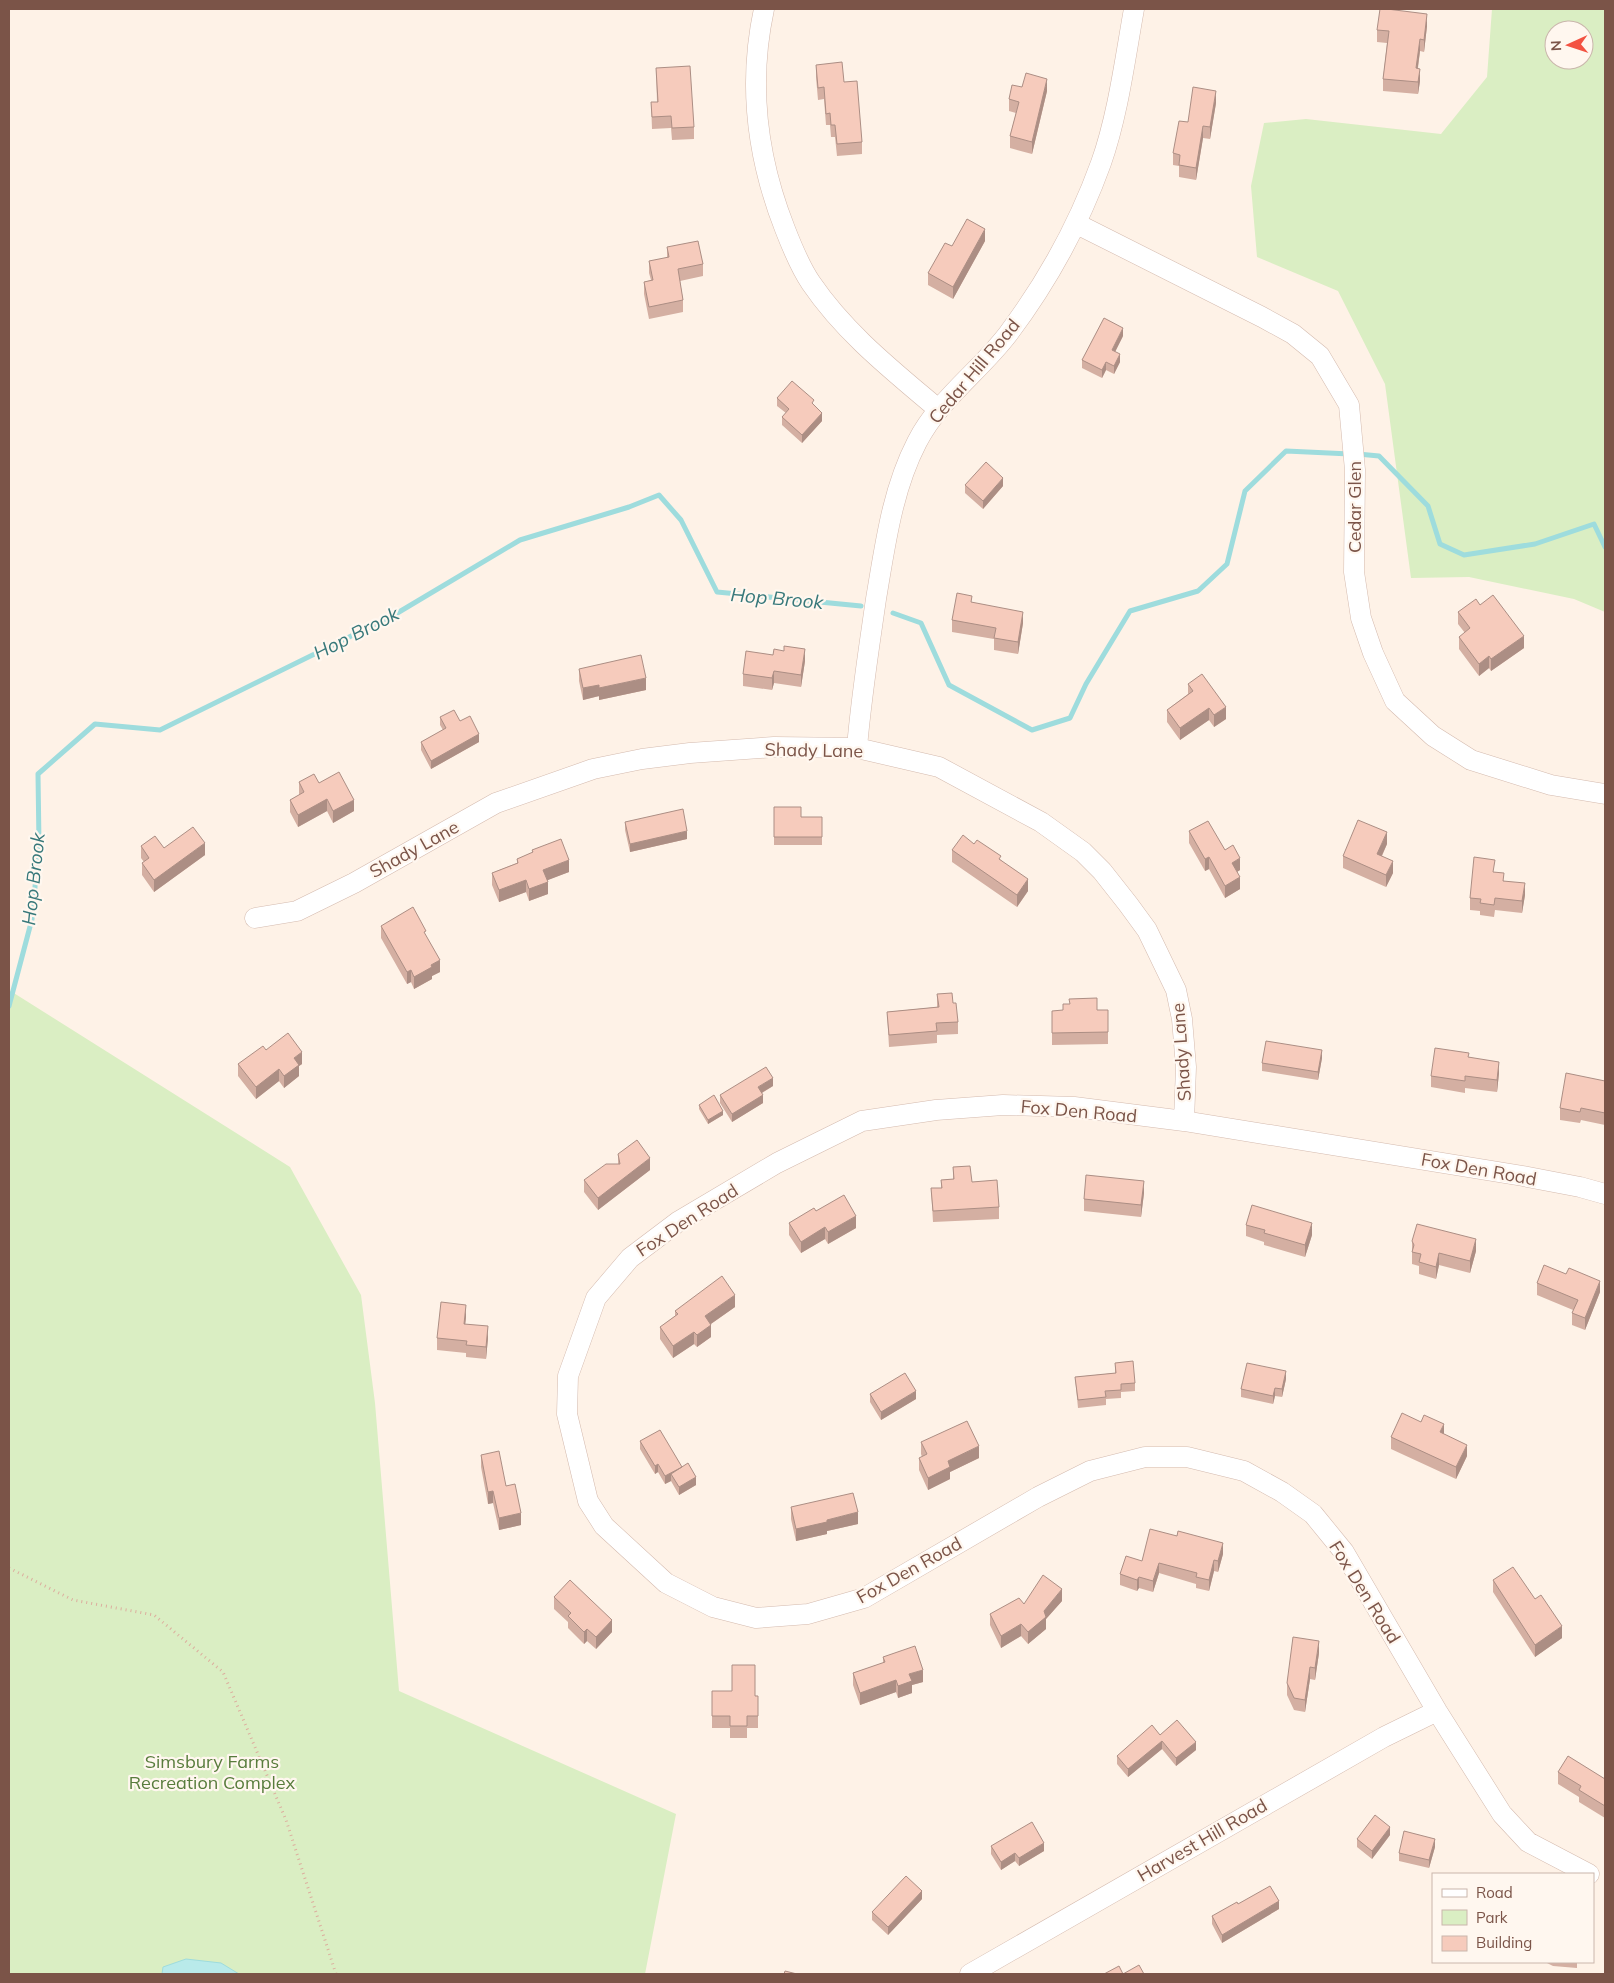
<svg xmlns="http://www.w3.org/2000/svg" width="1614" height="1983" viewBox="0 0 1614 1983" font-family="Mulish,sans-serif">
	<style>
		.green { fill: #daeec3; fill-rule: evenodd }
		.water { fill: #b9eaea; stroke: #9edcdd }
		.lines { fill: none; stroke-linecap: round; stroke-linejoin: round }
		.stream { stroke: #9edcdd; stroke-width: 5 }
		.minor-casing { stroke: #d4baae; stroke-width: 21 }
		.path { stroke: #dcae9e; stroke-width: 3; stroke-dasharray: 1 4; stroke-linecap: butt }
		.minor { stroke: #fff; stroke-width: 20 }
		.wall { fill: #d4afa2 }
		.shaded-wall { fill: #ac8e84 }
		.building { fill: #f6cbbc; stroke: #ac8e84 }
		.labels { text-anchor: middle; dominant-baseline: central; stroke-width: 4.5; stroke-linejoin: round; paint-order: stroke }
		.street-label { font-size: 18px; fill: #7b5448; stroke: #fff7ef }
		.park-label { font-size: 18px; fill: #587c3c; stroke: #fff7ef }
		.water-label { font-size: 19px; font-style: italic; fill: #37787a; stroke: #fff7ef }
	</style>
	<rect width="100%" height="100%" fill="#fef2e7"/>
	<path class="green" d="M1492,9h113v603l-31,-13 -105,-22 -58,1 -26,-194 -47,-93 -81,-34 -6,-71 13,-63 42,-4 135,15 46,-57zM1554,30h30v30h-30z
		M9,990l281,177 71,128 14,108 24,288 277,123 -31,160h-636z"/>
	<path class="water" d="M186,1959l35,4 18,11h-77l1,-7z"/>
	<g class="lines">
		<path class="stream" d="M1358,454l21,2 49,50 12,38 24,11 71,-11 59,-20 11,23
			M893,613l28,10 28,62 83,45 38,-12 16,-34 44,-73 68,-20 29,-27 18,-73 41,-40 64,3
			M9,1006l23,-87 7,-75 -1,-70 57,-50 65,6 234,-115 126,-75 109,-33 30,-12 22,25 36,72 144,14"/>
		<defs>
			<path id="minor" d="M764,9c-16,74 -7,149 21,220 7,18 15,38 26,54 34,50 81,87 127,126
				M1077,224l185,93 31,17 27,22 29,49 6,65 -1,102 7,46 12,35 22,48 38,35 38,24 80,25 54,9
				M857,748c4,-50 12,-100 19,-149 9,-53 16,-109 41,-157 22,-43 62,-70 91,-108 39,-52 71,-110 93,-171 17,-48 24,-104 33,-154
				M255,918l42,-7 57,-28 142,-80 97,-34 49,-10 48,-6 84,-6 83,1 82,19 102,55 42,30 19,19 26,33 19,26 29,60 6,29 4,48 -2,54
				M1589,1874l-61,-32 -26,-28 -65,-103 -93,-159 -31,-38 -31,-22 -38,-21 -57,-14h-42l-55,14 -52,26 -174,101 -56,16 -52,4 -43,-11 -47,-24 -62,-57 -16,-25 -21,-87 1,-38 28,-78 34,-40 49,-37 98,-58 85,-42 74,-11 67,-5 71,2 110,14 339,55 57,11 25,7
				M970,1974l414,-237 53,-26"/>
		</defs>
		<use href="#minor" class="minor-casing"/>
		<path class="path" d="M9,1568l64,32 81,15 69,57 63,148 50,154"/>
		<use href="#minor" class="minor"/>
	</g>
	<path class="wall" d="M1216,9h12v1z
		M1427,26l-3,26 -4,-1 -2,17 2,13 -2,13 -35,-3v-12l4,-36 -10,-1v-12z
		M816,65l28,17 18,60v12l-25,2 -2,-19h-4l-1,-12h-4l-2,-26 -6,1 -2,-23z
		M656,68l38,59v12l-22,1 -1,-12 -19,1 -1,-27h6z
		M1022,87l25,4 -15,63 -22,-6v-12l6,-23 -7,-2v-12z
		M1216,103l-6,36 -7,-1 -7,42 -17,-3v-11l-6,-1v-12l15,-31z
		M985,241l-32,58 -25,-14v-12l24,-27z
		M667,247l36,17v12l-23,5 3,19v12l-34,7 -5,-25v-12l7,-2 -2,-7v-12l18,-3z
		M1123,336l-8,16 5,10 -6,12 -8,-4 -4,8 -20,-10v-8z
		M777,398l37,7 8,16 -20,22 -20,-18v-8l4,-4 -9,-7z
		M965,485l38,1 -20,23 -18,-16z
		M972,602l51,21 -5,31 -24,-4v-11l-42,-7v-12z
		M1480,605l44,43 -33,23 -2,-3 -10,8 -20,-27v-12l6,-4 -7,-9v-12z
		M773,655l32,6 -4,26 -27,-4 -2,7 -29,-4v-12z
		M579,669l67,21 -47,10v-4l-16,4 -4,-19z
		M1188,684l38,35 -12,8 -5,-7 -29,20 -13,-18v-12l21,-16z
		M1605,689v15l-1,-1v-12z
		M440,717l20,4 19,21 -48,27 -10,-19v-8l22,-12 -3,-5z
		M299,782l20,1 35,28 -21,12 -6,-12 -29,16 -8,-15v-12l9,-5z
		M774,807l27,10h21v28h-48z
		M625,822l62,17 -57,13 -5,-22z
		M1189,831l36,19 15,20 -3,2 3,17 -15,9 -16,-29 -4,2 -16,-28z
		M974,844l27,16 27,31 -11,16 -65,-45v-12z
		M1387,844l-5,12 11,17 -7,14 -43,-19v-12z
		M141,846l23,2 41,7 -51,37 -12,-17v-12l2,-1 -3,-4z
		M532,850l37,22 -22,8 1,14 -19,7 -3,-9 -27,10 -7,-17v-12l25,-10v-4l15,-6z
		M1495,872l9,9 21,14 -3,18 -27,-3 -1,7 -14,-2v-4l-10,-1v-12z
		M381,926l45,11 14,35 -8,4v3l-18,10 -3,-7 -4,2 -26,-46z
		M937,994l16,9 5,19v12l-21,1v8l-48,4 -2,-35 50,-5z
		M1097,1010h11v34l-56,1v-34z
		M266,1050l36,14 -3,2v10l-15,12 -5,-7 -23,18 -18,-23v-12z
		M1469,1057l30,16 -2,19 -32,-4v5l-34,-6v-11z
		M1322,1058l-4,22 -56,-9v-8z
		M1605,1081v44l-24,-5 -1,3 -20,-3v-12z
		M773,1086l-11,7 1,10 -31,19 -12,-19v-8z
		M699,1105l24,10 -15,9 -9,-15z
		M618,1154l32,16 -52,40 -14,-18v-12l34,-16z
		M953,1167l19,15 27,25v12l-66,3 -2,-34h10v-8l12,-1z
		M1144,1193l-3,24 -57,-6v-12z
		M816,1211l40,17 -28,16 -3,-5 -24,14 -12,-18v-12z
		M1246,1225l66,10 -7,22 -41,-12v-3l-18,-6z
		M1412,1241l64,10 -6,22 -31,-8 -3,14 -17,-5v-8l-7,-2z
		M1537,1283l63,9 -15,38 -13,-5v-12l1,-3 -36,-15z
		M735,1307l-24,17v13l-14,10 -3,-3 -21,14 -13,-19v-12l15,-11v-5z
		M466,1317l-1,7 23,14 -2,21 -20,-2v-4l-29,-3v-12z
		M1115,1363l20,20v8l-14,1v6l-15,1v6l-28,3 -3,-31 40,-4z
		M1286,1379l-4,18 -7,-1 -2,8 -32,-7v-8z
		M870,1394l46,5 -35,21 -11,-18z
		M1444,1434l23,22 -11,23 -65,-30v-12z
		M640,1441l42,26 14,18 -17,10 -8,-14 -6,3 -7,-12 -3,2 -15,-25z
		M921,1442l58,16 -29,14v7l-22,11 -9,-20v-12l3,-1 -1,-3z
		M481,1455l25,31 15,39 -22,5 -6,-27 -5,1 -7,-37z
		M791,1507l67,17 -31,7v3l-31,7 -5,-22z
		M1223,1554l-5,18 -4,-1 -5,20 -13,-3v-4l-37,-11 -6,19 -14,-4 -2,3 -17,-6v-11l22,-13z
		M1493,1580l69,58 -27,19 -42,-65z
		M554,1597l58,35 -16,17 -9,-8 -3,3 -16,-16v-6l-14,-13z
		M1062,1601l-16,18v10l-18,15 -7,-8 -20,12 -11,-23v-11l34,-10z
		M1319,1653l-4,27 -5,-1 -5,33 -11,-2 -7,-15v-12z
		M883,1657l40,25 -11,3v8l-14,5 -2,-6 -36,13 -7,-20v-12l30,-10z
		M712,1691l46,5v32h-11v10h-17v-10h-18z
		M1160,1735l36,15 -20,16 -14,-17 -34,28 -11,-13v-8z
		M1558,1772l47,7v39l-26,-16v-5l-21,-13z
		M1390,1835l-18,24 -15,-12v-8z
		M991,1846l53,5 -25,15 -4,-5 -14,9 -10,-16z
		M1435,1847l-6,21 -30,-7v-8z
		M922,1899l-34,36 -16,-15v-8z
		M1279,1909l-57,34 -10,-19v-8z
		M1545,1962h32v6l-24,-2z"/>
	<path class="shaded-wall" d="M1427,14v12l-3,26v-12z
		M1420,39v12l-4,29v-12z
		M1420,69v12l-2,13v-12z
		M1047,79v12l-15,63v-12z
		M1216,91v12l-6,36v-12z
		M1203,126v12l-7,42v-12z
		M985,229v12l-32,58v-12z
		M1123,328v8l-11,22v-8z
		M1120,354v8l-6,12v-8z
		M1106,362v8l-4,8v-8z
		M822,413v8l-20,22v-8z
		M1003,478v8l-20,23v-8z
		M1023,612v11l-5,31v-12z
		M1524,636v12l-33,23v-12z
		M805,649v12l-4,26v-12z
		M1489,656v12l-10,8v-12z
		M774,671v12l-2,7v-12z
		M646,678v12l-47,10v-12z
		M599,685v11l-16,4v-12z
		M1226,707v12l-12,8v-12z
		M1209,708v12l-29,20v-12z
		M479,734v8l-48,27v-8z
		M327,799v12l-29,16v-12z
		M354,800v11l-21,12v-12z
		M687,831v8l-57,13v-8z
		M1387,832v12l-10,22v-12z
		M205,843v12l-51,37v-12z
		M1209,857v12l-4,2v-12z
		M1240,858v12l-8,5v-12z
		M569,860v12l-26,10v-12z
		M1393,861v12l-7,14v-12z
		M1240,877v12l-15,9v-12z
		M1028,879v12l-11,16v-12z
		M526,880v12l-27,10v-12z
		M548,882v12l-19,7v-12z
		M1525,883v12l-3,18v-12z
		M440,960v12l-8,4v3l-18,10v-12l17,-12z
		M411,970v12l-4,2v-12z
		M1322,1050v8l-4,22v-8z
		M302,1052v12l-3,2v10l-15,12v-12l10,-18z
		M1499,1062v11l-2,19v-12z
		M279,1069v12l-23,18v-12z
		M773,1078v8l-15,9v-8z
		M763,1095v8l-31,19v-8z
		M723,1111v4l-15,9v-4z
		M650,1158v12l-52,40v-12z
		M1144,1181v12l-3,24v-12z
		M856,1216v12l-28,16v-12z
		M1312,1223v12l-7,22v-12z
		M825,1227v12l-24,14v-11z
		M1476,1239v12l-6,22v-12z
		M1439,1253v12l-3,14v-12z
		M1600,1281v11l-15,38v-12z
		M735,1295v12l-30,21v-12z
		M466,1305v12l-2,19v-12z
		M711,1325v12l-14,10v-12z
		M488,1326v12l-2,21v-12z
		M694,1332v12l-21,14v-12z
		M1286,1371v8l-4,18v-8z
		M1275,1388v8l-2,8v-8z
		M916,1391v8l-35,21v-8z
		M1444,1424v12l-4,-4z
		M1467,1445v11l-11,23v-12z
		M979,1446v12l-29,14v7l-22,11v-12l20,-17z
		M658,1464v8l-3,2v-8z
		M682,1467l-11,7v7l-6,3v-8z
		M696,1477v8l-17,10v-8z
		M493,1491v12l-5,1v-12z
		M858,1512v12l-31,7v3l-31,7v-12l31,-9z
		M521,1513v12l-22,5v-12z
		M1223,1543v11l-5,18v-11z
		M1214,1560v11l-5,20v-11z
		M1159,1563v10l-6,19v-11z
		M1139,1577v11l-2,3v-11z
		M1062,1589v12l-16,18v10l-18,15v-12l16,-21z
		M612,1620v12l-16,17v-12z
		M1021,1624v12l-20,12v-12z
		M1562,1626v12l-27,19v-12z
		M587,1629v12l-3,3v-12z
		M1319,1641v12l-4,27v-12z
		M1310,1667v12l-5,33v-12z
		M923,1670v12l-11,3v8l-14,5v-12l11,-12z
		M896,1680v12l-36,13v-12z
		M1162,1741v8l-34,28v-8z
		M1196,1742v8l-20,16v-8z
		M1390,1827v8l-18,24v-8z
		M1435,1839v8l-6,21v-8z
		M1044,1843v8l-25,15v-8z
		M1015,1853v8l-14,9v-8z
		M922,1891v8l-34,36v-8z
		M1279,1901v8l-57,34v-8z"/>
	<path class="building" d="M1380,9h7l40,5 -3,26 -4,-1 -4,29 4,1 -2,13 -35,-3 6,-48 -12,-1z
		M842,62l2,20 13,-1 5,61 -25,2 -2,-19h-4l-1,-12 -4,1 -2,-27 -6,1 -2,-23z
		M690,66l4,61 -22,1 -1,-12 -19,1 -1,-15h7l-2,-34z
		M1026,73l21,6 -15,63 -22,-6 9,-34 -10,-3 3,-14 10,2z
		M1193,87l23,4 -6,36 -7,-1 -7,42 -17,-3 1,-10 -7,-2 6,-32 9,1z
		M967,219l18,10 -32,58 -25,-14 17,-30 7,3z
		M698,241l5,23 -25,5 5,31 -34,7 -5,-25 9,-2 -4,-19 20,-4 -2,-10z
		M1104,318l19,10 -11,22 8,4 -6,12 -8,-4 -4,8 -20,-10z
		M792,381l22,19 -2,3 10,10 -20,22 -20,-18 7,-8 -12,-11z
		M986,462l17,16 -20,23 -18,-16z
		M957,593l15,3 -1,6 52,10 -5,30 -24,-4 2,-10 -44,-8z
		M1493,595l31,41 -33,23 -2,-3 -10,8 -20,-27 11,-9 -12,-16 18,-13 4,6z
		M784,646l21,3 -4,26 -27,-4 -2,7 -29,-4 3,-23 27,4 1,-6 10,2z
		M641,655l5,23 -47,10v-3l-16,3 -4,-19z
		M1202,674l24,33 -12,8 -5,-7 -29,20 -13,-18 26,-19 -5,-7z
		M454,710l6,11 10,-5 9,18 -48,27 -10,-19 25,-14 -6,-11z
		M339,772l15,28 -21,11 -6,-12 -29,16 -8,-15 14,-8 -5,-10 15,-8 5,9z
		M774,807h27v10h21v20h-48z
		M683,809l4,22 -57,13 -5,-22z
		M1358,820l29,12 -10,22 16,7 -7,14 -43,-19z
		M1208,821l17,29 8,-5 7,13 -8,5 8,14 -15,9 -16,-29 -4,2 -16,-28z
		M193,827l12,16 -51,37 -12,-17 7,-5 -8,-12 14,-10 9,12z
		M963,835l11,9 3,-4 24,16 -2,3 29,20 -11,16 -65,-45z
		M561,839l8,21 -26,10 5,12 -19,7 -3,-9 -27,10 -7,-17 26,-10 -1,-4 16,-7 -1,-2z
		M1474,857l21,3 -2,12 11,1 -1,8 22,2 -3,18 -27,-3 -1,7 -14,-2 1,-4 -11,-1z
		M413,907l13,24 -2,1 16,28 -9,5 1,2 -18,10 -3,-7 -4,2 -26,-46z
		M952,993l1,10h3l2,19 -22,1 1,8 -48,4 -2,-23 52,-5 -2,-13z
		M1097,998v12h11v22l-56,1v-22l11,-1v-6h7l-1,-5z
		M288,1033l14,19 -8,6 5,7 -15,11 -5,-7 -23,18 -18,-23 25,-18 3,4z
		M1266,1041l56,9 -4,22 -56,-9z
		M1435,1048l34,5 -1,4 31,5 -2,18 -32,-4v5l-34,-5z
		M766,1067l7,11 -15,9 5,8 -31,19 -12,-19z
		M1566,1073l39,8v32l-24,-5 -1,4 -20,-4z
		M714,1095l9,16 -15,9 -9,-15z
		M637,1140l13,18 -52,40 -14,-18 22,-16h14l-2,-10z
		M970,1166l2,16 25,-2 2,27 -66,4 -2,-23h11l-1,-8 13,-1 -1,-12z
		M1086,1175l58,6 -3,24 -57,-6z
		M844,1195l12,21 -28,16 -3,-5 -24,15 -12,-19 25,-15 2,3z
		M1252,1205l60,18 -7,22 -41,-12 1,-3 -19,-5z
		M1417,1224l59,15 -6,22 -31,-8 -3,14 -17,-5 2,-8 -9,-2 2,-7 -2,-4z
		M1544,1265l22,9 3,-6 31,13 -15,37 -13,-5 6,-13 -41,-17z
		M722,1276l13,19 -30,21 6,9 -14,10 -3,-3 -21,14 -13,-19 18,-13 -3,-3z
		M441,1302l25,3 -2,19 24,2 -2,21 -20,-2 1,-4 -30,-3z
		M1133,1361l2,22 -14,1v6l-16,1 1,6 -28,3 -3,-23 41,-4 -1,-10z
		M1247,1363l39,8 -4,18 -7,-1 -2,8 -32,-7z
		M905,1373l11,18 -35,21 -11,-18z
		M1402,1413l19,9 3,-7 20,9 -4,8 27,13 -11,22 -65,-30z
		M967,1421l12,25 -31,15 2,6 -22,11 -9,-20 8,-4 -6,-12z
		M660,1430l22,37 -17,9 -7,-12 -3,2 -15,-25z
		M499,1451l7,35 9,-2 6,29 -22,5 -6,-27 -5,1 -7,-37z
		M688,1463l8,14 -17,10 -8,-13z
		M853,1493l5,19 -31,8v2l-31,7 -5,-22z
		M1150,1529l27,7 1,-5 45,12 -5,18 -4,-1 -5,20 -13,-3 1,-4 -38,-10 -6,18 -14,-4 -2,3 -17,-6 6,-18 16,5z
		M1513,1567l22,32 6,-4 21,31 -27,19 -42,-65z
		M1043,1575l19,14 -18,22 2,6 -18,15 -7,-8 -20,12 -11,-22 29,-16 5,6z
		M570,1580l42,40 -16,17 -9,-8 -3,3 -16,-16 3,-3 -17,-16z
		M1293,1637l26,4 -4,27 -5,-1 -5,33 -11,-2 -7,-15z
		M915,1646l8,24 -14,4 3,7 -14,5 -2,-6 -36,13 -7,-20 32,-11 -2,-5z
		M732,1665h23v31h3v20h-11v10h-17v-10h-18v-25h20z
		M1177,1720l19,22 -20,16 -14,-17 -34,28 -11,-13 35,-31 8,10z
		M1568,1756l37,23v27l-26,-16 2,-4 -23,-14z
		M1375,1815l15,12 -18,24 -15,-12z
		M1032,1822l12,21 -25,15 -4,-5 -14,9 -10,-16z
		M1404,1831l31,8 -6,21 -30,-7z
		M906,1876l16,15 -34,36 -16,-15z
		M1270,1886l9,15 -57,34 -10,-19 25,-14 1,2z
		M1139,1965l5,9h-40l15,-8 4,8z
		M785,1971l12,3h-13z"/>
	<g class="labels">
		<g class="street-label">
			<text transform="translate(974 371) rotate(-50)">Cedar Hill Road</text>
			<text transform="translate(1354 507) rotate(-90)">Cedar Glen</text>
			<text transform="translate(814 750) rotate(1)">Shady Lane</text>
			<text transform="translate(414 849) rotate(-29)">Shady Lane</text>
			<text transform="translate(1181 1052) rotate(-94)">Shady Lane</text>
			<text transform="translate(1079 1111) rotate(5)">Fox Den Road</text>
			<text transform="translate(1479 1169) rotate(10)">Fox Den Road</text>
			<text transform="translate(687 1220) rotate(-33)">Fox Den Road</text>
			<text transform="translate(909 1570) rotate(-29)">Fox Den Road</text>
			<text transform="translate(1365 1592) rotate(58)">Fox Den Road</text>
			<text transform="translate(1202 1840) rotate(-30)">Harvest Hill Road</text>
		</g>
		<g class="park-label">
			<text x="212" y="1761">Simsbury Farms<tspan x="212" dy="21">Recreation Complex</tspan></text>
		</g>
		<g class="water-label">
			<text transform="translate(777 598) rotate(5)">Hop Brook</text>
			<text transform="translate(356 633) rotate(-27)">Hop Brook</text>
			<text transform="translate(33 879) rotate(-84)">Hop Brook</text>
		</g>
	</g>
	<rect width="1614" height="1983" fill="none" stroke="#7b5448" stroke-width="20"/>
	<rect x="1432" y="1873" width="162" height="90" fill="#fff7ef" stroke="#cab6ac"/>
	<rect x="1442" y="1889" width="25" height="8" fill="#ffffff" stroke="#cab6ac"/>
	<text x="1476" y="1898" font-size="15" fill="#7b5448">Road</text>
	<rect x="1442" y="1910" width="25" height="15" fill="#daeec3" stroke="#cab6ac"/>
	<text x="1476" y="1923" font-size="15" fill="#7b5448">Park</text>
	<rect x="1442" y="1936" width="25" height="15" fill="#f6cbbc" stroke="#cab6ac"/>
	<text x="1476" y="1948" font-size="15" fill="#7b5448">Building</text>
	<g transform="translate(1569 45) rotate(267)"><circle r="24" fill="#fff7ef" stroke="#cab6ac"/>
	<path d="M0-4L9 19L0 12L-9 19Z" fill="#f35242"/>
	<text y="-8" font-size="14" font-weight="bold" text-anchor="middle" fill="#7b5448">N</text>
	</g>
</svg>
